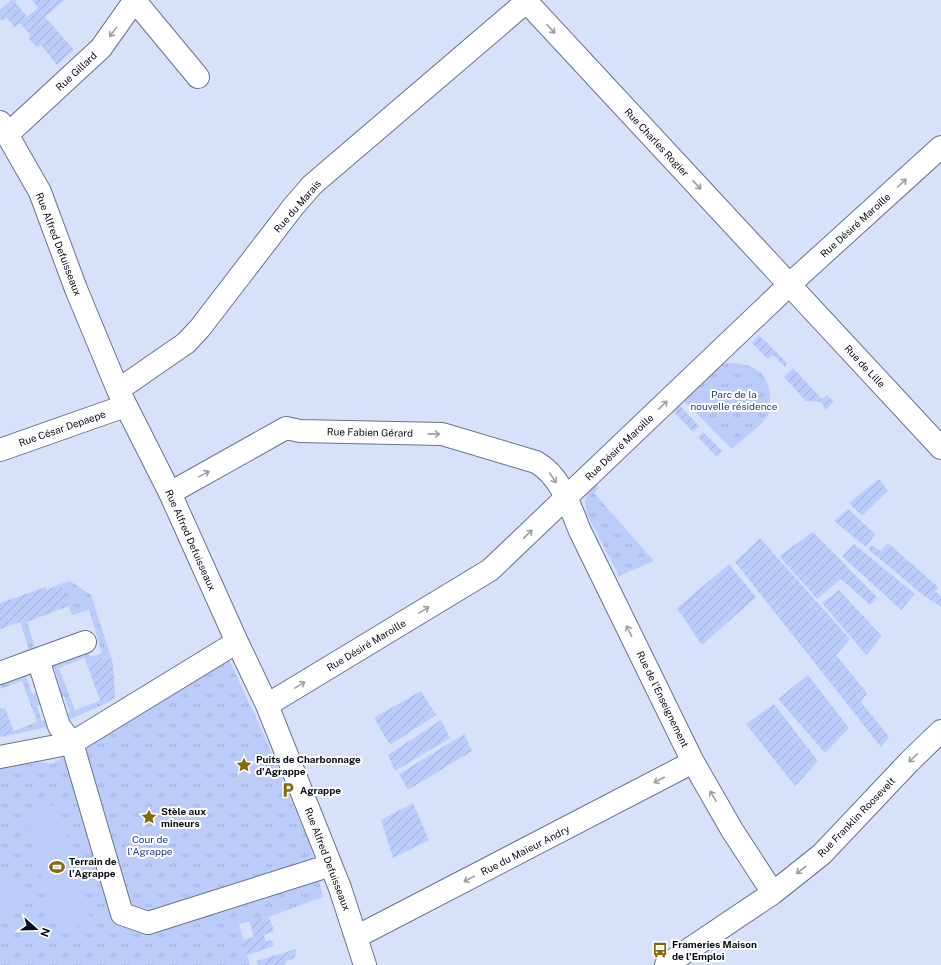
<svg xmlns="http://www.w3.org/2000/svg" width="941" height="965" viewBox="0 0 941 965" font-family="'Public Sans',sans-serif">
	<style>
		.grass { fill: url(#grass-tufts) }
		.garden { fill: url(#garden-furrows) }
		.pitch { fill: #bcccfa }
		.lines { fill: none; stroke-linecap: round; stroke-linejoin: round }
		.street-casing { stroke: #69728e; stroke-width: 24 }
		.street { stroke: #fff; stroke-width: 22 }
		.oneway { stroke: #9d9ea2 }
		.labels { text-anchor: middle; dominant-baseline: central; stroke-width: 4; stroke-linejoin: round; paint-order: stroke }
		.street-label { font-size: 10px; fill: #090c16; stroke: #fff }
		.park-label { font-size: 10px; fill: #263591; stroke: #fff }
		.poi-label { font-size: 10px; font-weight: bold; fill: #090c16; stroke: #fff; text-anchor: start }
	</style>
	<defs>
		<pattern id="grass-tufts" width="24" height="20" patternUnits="userSpaceOnUse"><rect width="24" height="20" fill="#bcccfa"/><path d="M3 7l-1-3M5 7V3M7 7l1-3M15 17l-1-3M17 17v-4M19 17l1-3" fill="none" stroke="#a0aed6"/></pattern>
		<pattern id="garden-furrows" width="10" height="10" patternUnits="userSpaceOnUse"><rect width="10" height="10" fill="#bcccfa"/><path d="M-1 1l2-2M0 10L10 0M9 11l2-2" fill="none" stroke="#a0aed6"/></pattern>
	</defs>
	<rect width="100%" height="100%" fill="#d8e1fa"/>
	<path class="grass" d="M727,363c24,-1 44,9 43,36 0,6 0,13 -3,18 -8,11 -25,22 -35,32l-49,-49 35,-34z
		M595,484l4,4 -5,5 60,68 -35,15 -32,-62c-4,-14 -1,-20 8,-30z
		M70,581l21,14 19,59 -23,11 -3,-7 -25,10 16,42 26,-10 1,5 -36,16 -1,-6 5,-2 -6,-17 -5,2 -4,-10 5,-2 -6,-17 -7,2 4,-7 37,-12 2,5 12,-4 -13,-43 -17,5 -12,-31z
		M20,622h7l8,25 6,-1 1,3 -18,6 -1,-4 6,-2z
		M228,657l36,78 46,110 13,52 -54,20 -30,7 11,41h-250v-197l36,-7 16,3z
		M31,672l1,3 -6,2 6,17 6,-2 5,11 -6,3 5,15 6,-2 4,7 -37,8 -2,-3 24,-9 -15,-41 -22,8v-8z"/>
	<path class="garden" d="M11,0h6l-2,2 12,15 11,-9 -6,-8h32l-19,17 29,33 -17,15 -16,-20 -4,2 -9,-9 3,-2 -11,-13 -6,4 -7,-9 -5,3 -2,-3v-8z
		M759,335l28,28 -2,4 -12,-12 -5,4 -16,-16z
		M793,368l29,31 5,-4 7,7 -8,8 -5,-8 -15,-1 -22,-24z
		M679,405l20,21 -6,6 -20,-21z
		M703,432l19,19 -5,6 -19,-20z
		M879,479l9,12 -26,25 -13,-13z
		M848,509l27,25 -9,13 -32,-26z
		M813,532l64,65 -7,8 -29,-26 -24,20 -38,-43z
		M760,538l90,101 -14,16 31,38 -6,9 28,35 -8,10 -146,-185z
		M888,543l50,44 -3,4 6,5v11l-18,-12 -55,-46 3,-4 10,6z
		M854,544l61,50 -14,16 -59,-54z
		M729,564l27,33 -54,48 -25,-37z
		M60,584l9,22 -42,16h-7l-20,7v-26l46,-16 1,3z
		M839,590l43,46 -16,19 -44,-52z
		M110,654l3,10 2,34 -13,7 -15,-40z
		M808,675l41,53 -24,25 -47,-54z
		M421,691l15,24 -46,30 -16,-27z
		M774,704l44,57 -23,25 -49,-62z
		M5,708l10,26 -15,3v-28z
		M441,720l9,18 -55,33 -7,-16z
		M464,734l8,17 -64,39 -9,-16z
		M413,803l16,37 -36,18 -12,-38z
		M269,917l5,14 -10,4 2,6 6,-1 2,6 -27,9 -4,-15 11,-3 -5,-16z
		M296,949l-1,9 -9,3 -1,4h-27l-1,-4z"/>
	<path class="pitch" d="M57,804l34,118 -33,10 -35,-118z
		M0,869c26,4 27,42 0,46z"/>
	<g class="lines">
		<defs>
			<path id="street" d="M525,0l416,448
				M135,1l63,76
				M0,122l40,70 36,97 42,101 52,103 67,149 30,63 73,183 25,77
				M8,134l93,-86 34,-48
				M118,390l68,-47 14,-15 93,-121 19,-22 214,-183
				M0,450l125,-44
				M170,493l116,-65 14,3 142,3 94,28c25,14 34,45 44,69l113,231 39,68 41,63
				M85,642l-47,17 21,67 13,17 50,171 26,9 183,-58
				M0,673l38,-14
				M267,705l223,-135 300,-286 151,-137
				M0,757l72,-14 165,-101
				M356,937l337,-175
				M666,965l107,-72 49,-39 87,-92 32,-31"/>
		</defs>
		<use href="#street" class="street-casing"/>
		<use href="#street" class="street"/>
	</g>
	<defs><path id="oneway-shaft" d="M-6 0H5M1.5-3L5.5 0L1.5 3" fill="none" stroke-width="1.6" stroke-linecap="round" stroke-linejoin="round"/></defs>
	<g class="oneway">
		<use href="#oneway-shaft" transform="translate(551 29) rotate(47)"/>
		<use href="#oneway-shaft" transform="translate(113 32) rotate(126)"/>
		<use href="#oneway-shaft" transform="translate(902 183) rotate(-42)"/>
		<use href="#oneway-shaft" transform="translate(697 185) rotate(47)"/>
		<use href="#oneway-shaft" transform="translate(663 405) rotate(-44)"/>
		<use href="#oneway-shaft" transform="translate(434 434) rotate(1)"/>
		<use href="#oneway-shaft" transform="translate(204 474) rotate(-29)"/>
		<use href="#oneway-shaft" transform="translate(553 478) rotate(56)"/>
		<use href="#oneway-shaft" transform="translate(528 534) rotate(-43)"/>
		<use href="#oneway-shaft" transform="translate(424 610) rotate(-31)"/>
		<use href="#oneway-shaft" transform="translate(629 631) rotate(-116)"/>
		<use href="#oneway-shaft" transform="translate(300 685) rotate(-31)"/>
		<use href="#oneway-shaft" transform="translate(913 758) rotate(136)"/>
		<use href="#oneway-shaft" transform="translate(659 780) rotate(153)"/>
		<use href="#oneway-shaft" transform="translate(713 796) rotate(-120)"/>
		<use href="#oneway-shaft" transform="translate(801 870) rotate(142)"/>
		<use href="#oneway-shaft" transform="translate(469 879) rotate(153)"/>
	</g>
	<defs>
		<symbol id="sight-bare" viewBox="-9 -9 18 18"><path d="M0-6L1.8-2.2L6-1.7L2.9 1.2L3.7 5.4L0 3.3L-3.7 5.4L-2.9 1.2L-6-1.7L-1.8-2.2Z" fill="#866a05" stroke="#fff" stroke-width="2.5" paint-order="stroke"/></symbol>
		<symbol id="parking-bare" viewBox="-9 -9 18 18"><path d="M-3.5-5.5H1a3.5 3.5 0 0 1 0 7H-1V5.5H-3.5ZM-1-3.4V-.6H.8a1.4 1.4 0 0 0 0-2.8Z" fill="#866a05" stroke="#fff" stroke-width="2.5" paint-order="stroke"/></symbol>
		<symbol id="stadium-bare" viewBox="-9 -9 18 18"><path d="M0-5a6.5 5 0 1 0 0 10a6.5 5 0 1 0 0-10ZM-3.5-1.8h7v3.6h-7Z" fill="#866a05" stroke="#fff" stroke-width="2.5" paint-order="stroke"/></symbol>
		<symbol id="bus-bare" viewBox="-9 -9 18 18"><path d="M-5-6H5V4H4V6H2V4H-2V6H-4V4H-5ZM-3.5-4V0h7V-4ZM-3.5 1.2v1.5H-2V1.2ZM2 1.2v1.5H3.5V1.2Z" fill="#866a05" stroke="#fff" stroke-width="2.5" paint-order="stroke"/></symbol>
	</defs>
	<g fill-rule="evenodd">
		<use href="#sight-bare" x="233" y="754" width="22" height="22"/>
		<use href="#parking-bare" x="277" y="779" width="22" height="22"/>
		<use href="#sight-bare" x="138" y="806" width="22" height="22"/>
		<use href="#stadium-bare" x="46" y="856" width="22" height="22"/>
		<use href="#bus-bare" x="649" y="939" width="22" height="22"/>
	</g>
	<g class="labels">
		<g class="street-label">
			<text transform="translate(76 71) rotate(-43)">Rue Gillard</text>
			<text transform="translate(657 142) rotate(47)">Rue Charles Rogier</text>
			<text transform="translate(297 206) rotate(-49)">Rue du Marais</text>
			<text transform="translate(855 225) rotate(-42)">Rue Désiré Maroille</text>
			<text transform="translate(59 244) rotate(69)">Rue Alfred Defuisseaux</text>
			<text transform="translate(865 366) rotate(47)">Rue de Lille</text>
			<text transform="translate(62 428) rotate(-19)">Rue César Depaepe</text>
			<text transform="translate(370 432) rotate(1)">Rue Fabien Gérard</text>
			<text transform="translate(619 447) rotate(-44)">Rue Désiré Maroille</text>
			<text transform="translate(191 540) rotate(66)">Rue Alfred Defuisseaux</text>
			<text transform="translate(366 645) rotate(-31)">Rue Désiré Maroille</text>
			<text transform="translate(663 699) rotate(64)">Rue de l'Enseignement</text>
			<text transform="translate(856 817) rotate(-46)">Rue Franklin Roosevelt</text>
			<text transform="translate(525 850) rotate(-27)">Rue du Maïeur Andry</text>
			<text transform="translate(328 859) rotate(69)">Rue Alfred Defuisseaux</text>
		</g>
		<g class="park-label">
			<text x="734" y="394">Parc de la<tspan x="734" dy="12">nouvelle résidence</tspan></text>
			<text x="150" y="839">Cour de<tspan x="150" dy="12">l'Agrappe</tspan></text>
		</g>
		<g class="poi-label">
			<text x="256" y="759">Puits de Charbonnage<tspan x="256" dy="12">d'Agrappe</tspan></text>
			<text x="300" y="790">Agrappe</text>
			<text x="161" y="811">Stèle aux<tspan x="161" dy="12">mineurs</tspan></text>
			<text x="69" y="861">Terrain de<tspan x="69" dy="12">l'Agrappe</tspan></text>
			<text x="672" y="944">Frameries Maison<tspan x="672" dy="12">de l'Emploi</tspan></text>
		</g>
	</g>
	<g transform="translate(36 929) rotate(110)" stroke="#ffffff" stroke-width="3" paint-order="stroke">
	<path d="M0-3L7 15L0 10L-7 15Z" fill="#090c16"/>
	<text y="-6" font-size="11" font-weight="bold" text-anchor="middle" fill="#090c16">N</text>
	</g>
</svg>
